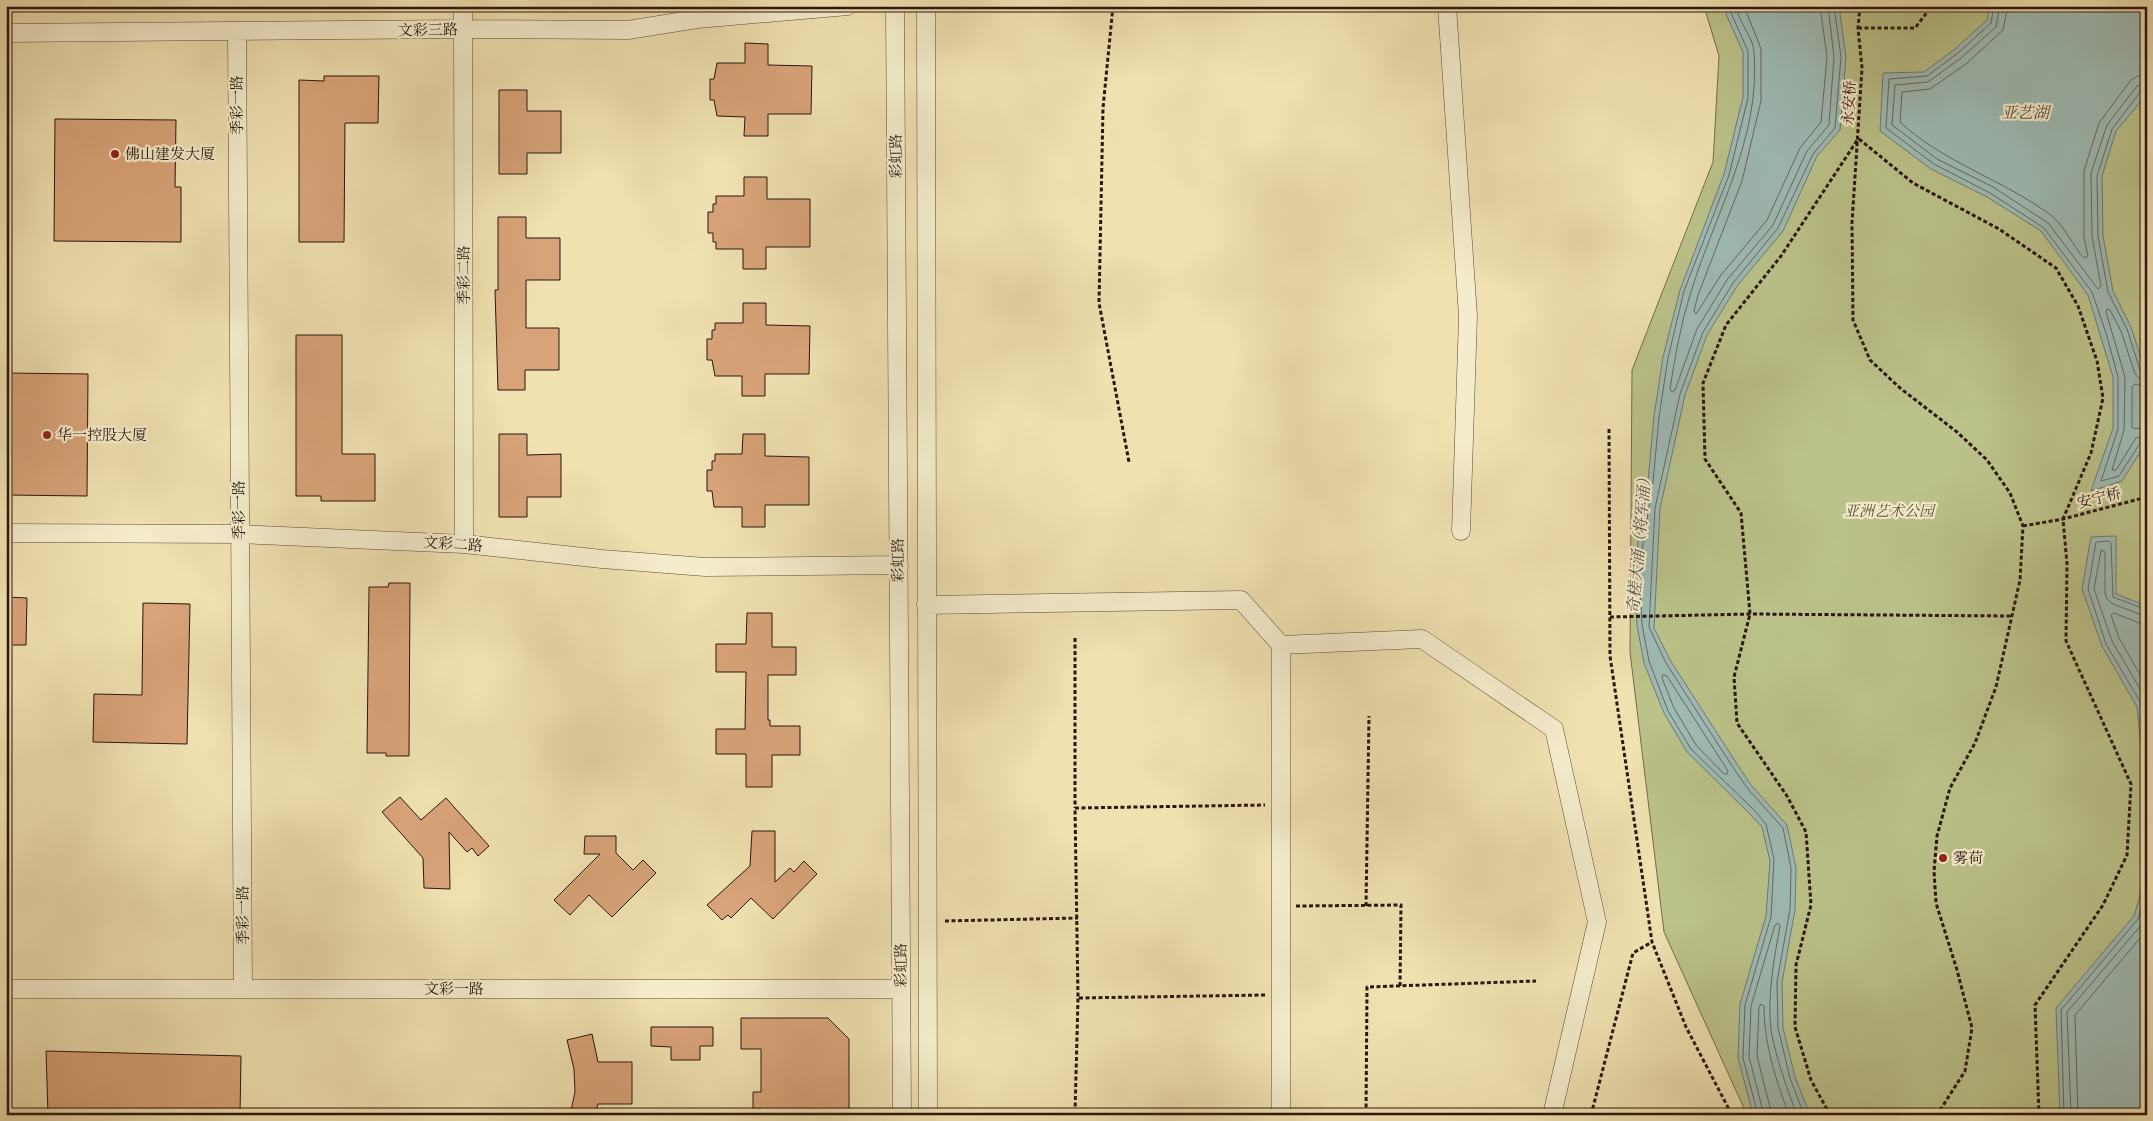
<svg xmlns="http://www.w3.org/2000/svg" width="2153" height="1121" viewBox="0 0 2153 1121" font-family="'IM FELL French Canon','Noto Serif SC',serif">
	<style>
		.green { fill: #bbc28a; stroke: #726c4c }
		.water { fill: #9ebbb5; stroke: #707972 }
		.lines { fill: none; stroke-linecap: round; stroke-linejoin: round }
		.shore { stroke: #646862; stroke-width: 1 }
		.building { fill: #d8a378; stroke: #2a160e }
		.minor-casing { stroke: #5c4937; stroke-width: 19 }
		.path { stroke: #2a160e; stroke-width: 3; stroke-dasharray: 4 2.5; stroke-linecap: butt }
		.minor { stroke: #f5eccc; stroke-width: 18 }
		.poi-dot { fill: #8f2418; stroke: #f5eccc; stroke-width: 2 }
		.labels { text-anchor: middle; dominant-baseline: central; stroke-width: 4.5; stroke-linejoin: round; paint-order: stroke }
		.street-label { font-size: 15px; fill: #2a160e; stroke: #f5eccc }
		.poi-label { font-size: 15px; fill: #2a160e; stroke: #f5eccc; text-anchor: start }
		.park-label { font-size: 15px; font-style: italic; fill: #564a33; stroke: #f5eccc }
		.water-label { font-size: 16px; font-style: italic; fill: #535048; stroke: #f5eccc }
	</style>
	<rect width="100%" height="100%" fill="#f0e1b1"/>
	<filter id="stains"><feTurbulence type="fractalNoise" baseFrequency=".004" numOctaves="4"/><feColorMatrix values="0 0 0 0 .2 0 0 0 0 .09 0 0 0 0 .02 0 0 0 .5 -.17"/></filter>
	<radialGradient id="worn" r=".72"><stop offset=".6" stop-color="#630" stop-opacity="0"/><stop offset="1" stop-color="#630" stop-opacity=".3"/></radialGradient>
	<path class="green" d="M1704,6h443v1109h-400l-83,-183 -34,-280 2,-282 81,-208 6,-106z"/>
	<path class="water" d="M1725,6h114l7,51 -6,73 -23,26 -34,75 -46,55 -30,49 -22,60 -25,114 -6,119 16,32 67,104 14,21 36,40 9,43 -1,42 -13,72 1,46 12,49 15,38 -57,-1 -15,-56 2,-54 26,-88 4,-55 -8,-34 -12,-13 -63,-62 -23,-39 -20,-50 -7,-38 -3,-57 14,-87 6,-65 9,-59 17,-67 44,-116 19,-77v-45l-17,-38z
		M1989,6h158v83l-5,11 -26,31 -14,45 1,60 10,55 18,36 16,49 -1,67 -24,38 -31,10 22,-63v-51l-25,-82 -47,-64 -54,-34 -56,-28 -51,-38 3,-58 41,-1 31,-23 32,-29z
		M2116,536v58l31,12v197l-10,-96 -35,-61 -20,-57 9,-52z
		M2147,873v242h-87l-4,-107 78,-92z"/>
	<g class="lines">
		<path class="shore" d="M1730,6l1,7 17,38v47l-19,77 -45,116 -16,67 -9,59 -6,65 -14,87 3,55 7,37 19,50 23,38 63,61 12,14 8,35 -3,58 -26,88 -2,53 15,57
			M1736,6c2,16 17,30 18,46 7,86 -39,161 -63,240 -10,31 -16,65 -21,97l2,3 3,-2 22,-61 30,-49 46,-55 34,-74 22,-26 5,-68 -6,-51
			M1744,6l17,43v52l-19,80 -44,114 -4,16 2,3 25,-39 46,-55 33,-72 21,-26 6,-65 -7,-51
			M1994,6l-3,17 -33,30 -31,23 -38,3 -3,49 48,36 56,29 54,35 48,64 14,41 12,44v52l-17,52 18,-5 21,-33 7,-3
			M2000,6l-4,21 -35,31 -33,24 -33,3 -3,40 45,34 56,28 55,36 50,66 3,-3 -9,-50 -1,-63 16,-48 30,-39 10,-4
			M2008,6l-5,24 -37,34 -36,25 -28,3 -2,30c44,41 104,58 152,94 13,11 21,30 32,42l4,-2 -4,-19v-66l15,-48 32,-43 7,-4 9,-1
			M2147,89l-6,2 -29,38 -15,47 1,60 10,56 19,37 13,41 7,3
			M2147,380l-7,-1 -5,-5 -14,-43 -11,-21 -3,-1 -1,3 19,65 -1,53 -12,40h4l20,-32 11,-4
			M2147,387l-12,-3 -3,3v40l3,2 12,-3
			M2147,610l-34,-13 -2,-54 -2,-2 -13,1 -8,47 18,55 36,61 5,48
			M2147,617l-34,-13 -6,-5 -2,-6v-41l-4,-2 -7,39 18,52 35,60
			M2147,624l-8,-1 -25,-10 -3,2 8,23 28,49
			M1663,675l4,1 61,95 -1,3h-3l-28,-29 -22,-37 -12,-30z
			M1764,1115l-15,-58 2,-51 24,-81 3,-2 2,3c-6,34 -13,69 -9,104 5,29 16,58 26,85
			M1772,1115l-15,-59 2,-49 2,-3 3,2c0,38 12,74 25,109
			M1804,1115l-14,-37 -12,-50 -1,-46 13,-73 1,-41 -8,-40 -35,-39 -16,-23 -66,-103 -17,-36 6,-119 25,-114 23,-62 30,-49 45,-55 35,-74 22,-26 6,-71 -7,-51
			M2064,1115l-3,-105 77,-91 9,-29
			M2071,1115l-4,-103 76,-89 4,-10
			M2078,1115l-3,-100 72,-85"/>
	</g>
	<path class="building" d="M745,43l23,1v21l44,1 -1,48h-43v22h-24l1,-19 -28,-1 -3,-16h-4v-21h4l3,-16h28z
		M324,76h55l-1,47h-33l-1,119h-45v-162l25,1z
		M499,90h28v21h34v42h-34v21h-28z
		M55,119l121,1 -1,67h6v55l-127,-1z
		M744,177h23v22h43v48h-44v22h-23v-20h-27v-7h-3v-9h-5v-21h5v-8h3v-8h28z
		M498,217h28v21h34v42h-34v48h33v42h-34v20h-27l-3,-100h3z
		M743,303h23v22l44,1 -1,48h-44v22h-23v-20h-27l-3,-16h-5v-21h5v-9h3v-7h28z
		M296,335h46v119h33v47h-54v-5h-25z
		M6,373l82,1 -1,122 -81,-1z
		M499,434h28v21l34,-1v43h-34v20h-28z
		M743,434h22v22l44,1v48h-44v22h-23v-20h-28l-2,-16h-5v-21h5v-9h3v-7h27z
		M389,583h21l-1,173h-23v-3h-19l2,-166h19z
		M6,597l21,1 -1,47h-20z
		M143,603l47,1 -3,140 -94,-2 1,-48 48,1z
		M747,613h25v34h24v28h-28v45h2v6h30v29h-28v32h-26v-33h-30v-25h29l1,-57h-30v-28h30z
		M400,797l21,23 25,-22 43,48 -11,10 -6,-8 -5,4 -18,-20 1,57 -26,-1 -1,-30 -41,-46z
		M752,831h23v51l15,-14 4,4 10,-11 13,13 -44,45 -22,-21 -20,20 -3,-3 -6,5 -15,-15 43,-39z
		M585,836h31v17l17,17 10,-10 13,13 -44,44 -23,-22 -19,20 -16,-15 46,-46h-16z
		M741,1018h87l21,21v76h-88v-6h-8v-17h8v-43h-20z
		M651,1027h62v19h-13v14h-29v-13l-20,-1z
		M592,1034l6,28h34v42h-34l-3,11h-25l5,-23 -1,-23 -7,-29z
		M46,1051l195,5 -1,59h-192z"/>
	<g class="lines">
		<defs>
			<path id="minor" d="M463,6l1,538
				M895,6l7,1109
				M926,6l2,1109
				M1447,6l21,310 -7,215
				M237,32l6,957
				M6,33l458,-4 164,1 69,-11 151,-13
				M6,533l233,1 225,10 138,15 103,8 194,-2
				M926,605l315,-5 40,45 141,-6 132,90 43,193 -45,193
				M6,989h895
				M1281,1115v-470"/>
		</defs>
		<use href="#minor" class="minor-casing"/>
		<path class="path" d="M1113,6l-10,102 -4,195 30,159
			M1860,6l-2,22 4,40 -10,155 1,97 17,40 30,28 57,44 30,28 23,33 13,33 -3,54 -24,107 -21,56 -25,45 -13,48 -3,35 2,32 21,67 15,58 -7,43 -28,44
			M1858,28h57l17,-22
			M1859,139l54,44 86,46 57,39 22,38 19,55 6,37 -12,55 -28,66 4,45 -1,77 65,143 -4,71 -24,50 -68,100 4,110
			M1609,429l1,227 42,286 34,85 46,88
			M2023,526l40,-7 84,-22
			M1610,617l140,-3 262,2
			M1075,638v170
			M1296,906l105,-1 -1,82
			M1366,906l3,-190
			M945,921l133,-3
			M1265,995l-187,3 -3,-190 190,-3
			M1075,1113l3,-115
			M1366,1114l1,-127 169,-6
			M1591,1115l42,-162 19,-11
			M1830,1115l-19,-35 -16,-53 1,-62 15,-60 -5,-73 -19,-36 -50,-73 -3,-46 16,-63 -9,-101 -36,-54 -2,-76 23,-58 55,-69 77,-117"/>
		<use href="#minor" class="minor"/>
	</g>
	<g class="poi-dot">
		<circle cx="115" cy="154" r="5"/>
		<circle cx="47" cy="435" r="5"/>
		<circle cx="1943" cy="858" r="5"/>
	</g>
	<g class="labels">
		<g class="street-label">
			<text transform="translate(428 30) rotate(-1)">文彩三路</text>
			<text transform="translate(1849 103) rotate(-87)">永安桥</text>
			<text transform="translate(237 105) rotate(-90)">季彩一路</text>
			<text transform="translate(896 156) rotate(-90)">彩虹路</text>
			<text transform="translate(464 275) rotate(-90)">季彩二路</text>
			<text transform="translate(2099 498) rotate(-14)">安宁桥</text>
			<text transform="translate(239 510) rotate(-90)">季彩一路</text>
			<text transform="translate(453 544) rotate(4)">文彩二路</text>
			<text transform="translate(898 560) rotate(-90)">彩虹路</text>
			<text transform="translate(243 915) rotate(-90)">季彩一路</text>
			<text transform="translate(901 965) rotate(-90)">彩虹路</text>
			<text x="454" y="989">文彩一路</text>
		</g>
		<g class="poi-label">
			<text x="125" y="154">佛山建发大厦</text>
			<text x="57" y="435">华一控股大厦</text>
			<text x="1953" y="858">雾荷</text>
		</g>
		<g class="park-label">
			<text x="1889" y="511">亚洲艺术公园</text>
		</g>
		<g class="water-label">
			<text x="2025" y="112">亚艺湖</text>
			<text transform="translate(1639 542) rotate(-85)">奇槎大涌（将军涌）</text>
		</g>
	</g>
	<rect width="2153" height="1121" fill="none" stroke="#f0e1b1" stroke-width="25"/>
	<rect x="8" y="8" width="2138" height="1106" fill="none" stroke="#2a160e" stroke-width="2.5"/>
	<rect x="12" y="12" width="2128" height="1096" fill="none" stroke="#2a160e"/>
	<rect width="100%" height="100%" filter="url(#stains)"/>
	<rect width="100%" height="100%" fill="url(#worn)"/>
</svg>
